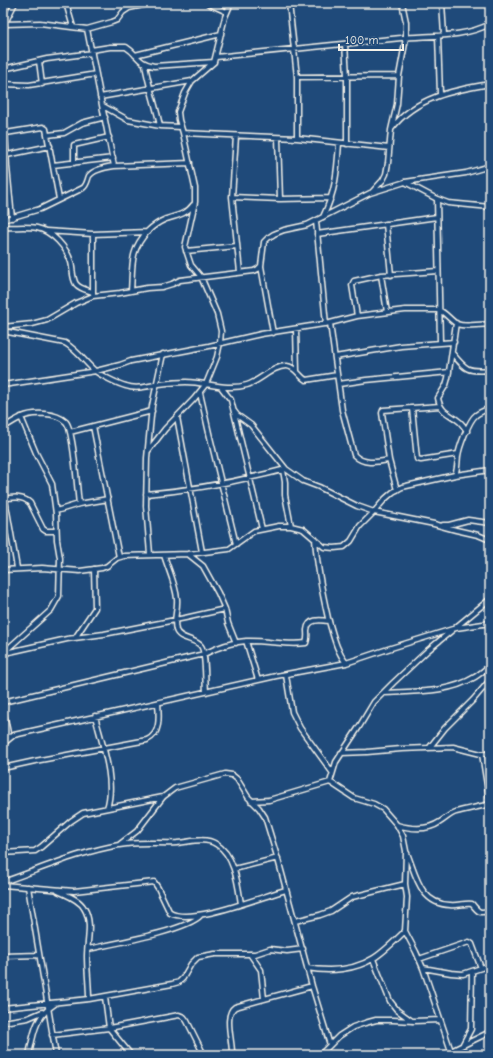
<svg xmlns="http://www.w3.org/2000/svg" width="493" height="1058" viewBox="0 0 493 1058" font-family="'Comic Neue',sans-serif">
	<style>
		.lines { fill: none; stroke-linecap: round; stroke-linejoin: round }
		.minor-casing { stroke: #f4f1e8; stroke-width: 7 }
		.minor { stroke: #1f4a7a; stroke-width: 4 }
	</style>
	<rect width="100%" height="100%" fill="#1f4a7a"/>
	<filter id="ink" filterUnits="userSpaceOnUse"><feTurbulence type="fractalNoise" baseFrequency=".025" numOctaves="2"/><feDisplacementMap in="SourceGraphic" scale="8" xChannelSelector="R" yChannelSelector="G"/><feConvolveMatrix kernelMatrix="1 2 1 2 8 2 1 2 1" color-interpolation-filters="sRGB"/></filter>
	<g filter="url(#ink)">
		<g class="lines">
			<defs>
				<path id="minor" d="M66,3l7,24
					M207,3l20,9
					M289,3l8,74v61
					M442,3l2,32
					M5,24l35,-1 47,6 25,-7 5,-2 6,-8 6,-4 24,-5
					M3,27l12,-24
					M87,29l27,137
					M438,36l2,58
					M345,44l2,32v68
					M91,50l19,-3h16c13,8 11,16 28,19l60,-4
					M135,55l86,-21
					M216,57c62,-6 123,-13 185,-19 29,-3 62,0 89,-14
					M39,61l3,23
					M145,64c3,21 11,41 15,62
					M3,69l44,-10 45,-6
					M297,77l102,-1
					M3,84l26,1 67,-11
					M3,92l4,75 5,51
					M100,97l92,-16
					M103,106l25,14 32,6 21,1
					M392,128c24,-31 62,-38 98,-44
					M6,133l37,-6 3,2 13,70
					M183,133l114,5 92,10
					M48,135l16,-2 18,-10 23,-6
					M236,136l-4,61 8,75
					M278,138l2,61
					M7,155l43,-9
					M74,163v-18l35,-8
					M53,165l60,-7
					M405,182l32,17 11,4 42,4
					M372,192l11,-12 3,-6 2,-11 3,-33 6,-26 2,-28 7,-38v-16l-4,-19
					M232,197l48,2 51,-1
					M437,199l3,143
					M323,217c13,-27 14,-45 16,-74
					M3,220l37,-11 43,-21c4,-3 4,-7 6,-12 5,-7 18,-9 25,-10l76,-3
					M316,221l10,103
					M386,224l5,51
					M3,227c11,1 23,-1 34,1 15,3 30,20 34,34 2,7 1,16 5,22 4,5 11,6 17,8
					M46,231l47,3 55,-2
					M93,234v60
					M317,234l120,-17
					M186,251l51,-5
					M381,275l6,37
					M131,291c2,-25 -2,-40 17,-60 5,-5 11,-9 18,-12 10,-3 21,-5 27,-14
					M357,316l-5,-31 2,-4 27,-6 57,-4
					M330,323l12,87 12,45c10,10 23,7 35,5
					M456,323l-8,55 -2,7 -8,13c3,16 12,15 22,24 3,3 5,6 7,9
					M3,327l29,-3 15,-4 29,-17 17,-7 27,-3 27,-5 15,-1 10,-3 8,-4 74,-9 4,-2 3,-3
					M296,329l1,42
					M3,331l62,12c12,7 19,18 29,27 6,5 24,14 32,16 11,4 22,0 33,-2 9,-1 18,-2 27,-2 20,0 40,9 61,3 13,-4 27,-20 40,-19 9,1 12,10 19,14l31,-5
					M273,333l-12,-67 3,-24 4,-4 6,-4 10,-4 23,-5 63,-32 35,-11 61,-9 24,-7
					M452,353c14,17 15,19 38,17
					M335,357l66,-11 53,-4
					M339,384l27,-4 83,-8
					M3,385l93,-14 24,-6 11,-4 78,-15 52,-12 69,-11 27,-7 48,-6h34c7,3 12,11 18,14 10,4 23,-1 33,1
					M221,387l10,13 31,129
					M200,393l9,40 27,111
					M412,408l5,51 4,1 37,-6
					M234,411l3,4 14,10 35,44 17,12 16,6 38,19 17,6 60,12 22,6 22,5 12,5
					M177,417l25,135
					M93,426l26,131
					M3,428c6,-4 12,-8 19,-11 11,-5 34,-5 44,5 8,9 11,68 13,82
					M70,432l82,-21
					M148,451l17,-22 29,-30 12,-15 11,-27 3,-14 1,-12 -4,-17 -16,-37 -10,-12 -6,-18 10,-45v-14l-12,-55 -4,-13 -1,-8 7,-19 7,-12 22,-19 11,-45 6,-14
					M283,470l2,12v13l6,31
					M455,475c3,-7 2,-12 3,-19 1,-8 11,-36 18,-41 4,-3 9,-5 14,-7
					M397,490l-8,-30 -7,-47 1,-3 57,-4
					M146,494c47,-4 94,-13 140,-25
					M3,499c10,-2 20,-3 27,4l13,26 3,2h10
					M5,499l12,69
					M56,511l23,-7 29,-5
					M443,525h6l19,-5 22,3
					M315,539c2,27 7,53 13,79 5,16 8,32 18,45
					M150,554l-4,-48 1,-48 5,-52 11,-52
					M188,554l15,12 15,27 7,16 3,14 8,20
					M164,555c4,14 12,30 13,44 1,11 -4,20 -1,31 3,10 19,8 25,16 5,6 4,36 5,46
					M3,570l39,-2 38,3 22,-3 5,-2 10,-8 7,-2 64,-2 41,-5 25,-18 25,-5h12l12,3 21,18 10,1 10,-1 7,-6 9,-15 14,-14 11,-13 8,-7 9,-5 53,-12 35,-5
					M75,638l20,-30 -1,-39
					M246,641l12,39
					M3,653l48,-43 8,-14 1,-38 -3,-18 -1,-26 -4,-30 -16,-31 -15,-36
					M5,653l62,-14 37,-5 81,-16 40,-9
					M286,675l6,37 8,16 32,44
					M383,693c30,-2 64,1 92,-16 5,-3 10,-8 15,-11
					M3,702l201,-48c12,-6 28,-12 42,-13 20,-1 40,5 60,2 2,-5 1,-8 1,-13 1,-12 14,-10 22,-9
					M3,709l6,29
					M95,716c7,28 21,65 12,92
					M3,744l11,-9 262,-59 70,-13 45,-15 65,-20 34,-5
					M430,747l15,-19 28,-28 17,-20
					M341,753l26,-1 34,-3 52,-2 28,7h9
					M482,754l8,50
					M3,768l32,-7 112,-21c14,-6 12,-24 11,-37
					M330,782l6,-20 23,-35 15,-25 19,-19 34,-32 63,-52
					M251,801l18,-1 61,-18 24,16 20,6 9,5 14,16 6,11 3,15 -1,33 2,13 -2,34 11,21 7,16 28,83
					M397,825c14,4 30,6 43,-3 5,-3 10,-8 16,-10 11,-3 23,-5 34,-8
					M120,844l17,-13 26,-34 12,-9 50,-14 7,1 5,4 11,18 11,11 6,9 14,46 33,123 18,59
					M3,853l32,-2 6,-4 30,-26 12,-8 80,-16
					M407,853c9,22 13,51 43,52 7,1 14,-2 22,-1 7,9 7,9 18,7
					M234,869l44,-11
					M3,882c38,-13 76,-30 116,-37 19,-4 39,-1 58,-2 12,-1 28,-6 39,1 19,11 22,41 25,60
					M3,885l71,6 80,-9 4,6 12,25c23,12 90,-16 116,-23
					M28,887l28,168
					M58,891c8,4 21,8 26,17 9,14 3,32 3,48 0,15 2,29 2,43
					M295,921l25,-6 11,-4 21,-14 53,-13
					M88,949c23,-5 99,-18 113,-34
					M250,954l11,16 3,29
					M3,956l36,-1
					M373,959l17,42 7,9 15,11
					M419,959l50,-17 3,2 9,24
					M307,968c23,4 48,2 67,-10 11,-7 22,-18 31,-27
					M423,968l28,5 12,1 27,-9
					M105,997l4,31 22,27
					M3,1008l86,-9 83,-15 7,-2 4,-4 8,-14 7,-7 17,-3h40l15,-5 17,2 16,-2
					M3,1022l25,-4 14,-6
					M52,1035l57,-7 70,-13 5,2 3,4 17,34
					M463,1044l8,-15 1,-58
					M29,1055c5,-24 6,-38 27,-52
					M232,1055c1,-13 -9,-40 3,-48l77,-21
					M320,1055l19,-19 14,-9 12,-4 11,-3h17l21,1 26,-1
					M444,1055l7,-4 39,-19"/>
			</defs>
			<use href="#minor" class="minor-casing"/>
			<use href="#minor" class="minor"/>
		</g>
	</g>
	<rect width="493" height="1058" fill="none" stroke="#1f4a7a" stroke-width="16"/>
	<rect x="8" y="8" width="477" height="1042" fill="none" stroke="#f4f1e8" stroke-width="1.5" filter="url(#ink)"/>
	<path d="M339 44v6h64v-6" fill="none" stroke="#f4f1e8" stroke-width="2"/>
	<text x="345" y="44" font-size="12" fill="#f4f1e8" stroke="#1f4a7a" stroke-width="3" paint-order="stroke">100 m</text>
</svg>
